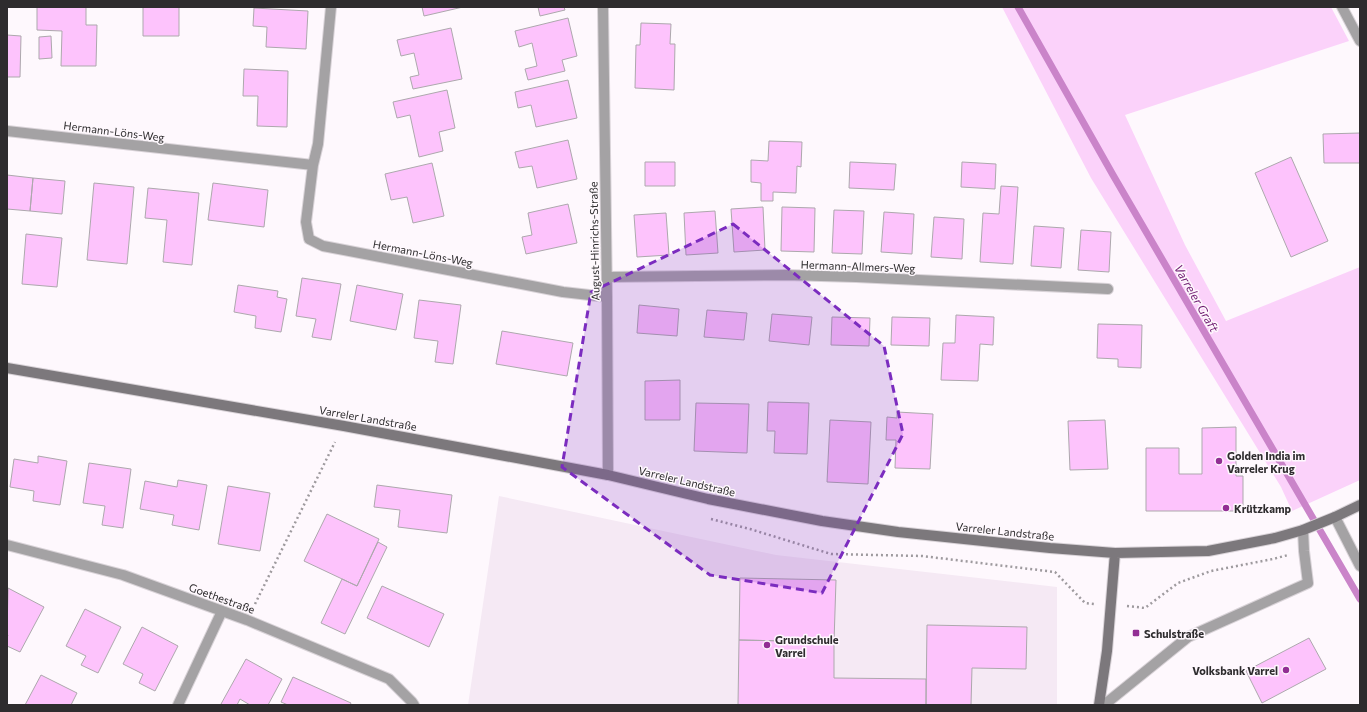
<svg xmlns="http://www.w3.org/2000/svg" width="1367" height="712" viewBox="0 0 1367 712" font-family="Commissioner,sans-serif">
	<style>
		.built { fill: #f5e9f4 }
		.green { fill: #fbd2fa }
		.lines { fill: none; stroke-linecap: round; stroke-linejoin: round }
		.stream { stroke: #ca84c9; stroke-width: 7 }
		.building { fill: #fdc3fc; stroke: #ada8ad }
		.lane-casing { stroke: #d9d3d8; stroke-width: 12 }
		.street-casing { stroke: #d9d3d8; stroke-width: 12 }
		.secondary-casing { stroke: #d9d3d8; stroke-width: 12 }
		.path { stroke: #9e9a9e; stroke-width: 2.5; stroke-dasharray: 2 3; stroke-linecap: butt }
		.lane { stroke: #a4a2a4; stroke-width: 10 }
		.street { stroke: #a4a2a4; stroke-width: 10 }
		.secondary { stroke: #7c787c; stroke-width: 10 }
		.marked { fill: #7b2cbf; fill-opacity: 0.2; stroke: #7b2cbf; stroke-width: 3; stroke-dasharray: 8 5; stroke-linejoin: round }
		.poi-dot { fill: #922e94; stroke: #fef8fd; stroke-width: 1.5 }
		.labels { text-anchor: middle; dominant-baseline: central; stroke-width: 3; stroke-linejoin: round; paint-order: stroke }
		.street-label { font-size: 11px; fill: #2e2c2e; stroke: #fef8fd }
		.poi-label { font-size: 11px; font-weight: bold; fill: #2e2c2e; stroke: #fef8fd; text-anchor: start }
		.water-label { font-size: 12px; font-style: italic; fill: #6f1b71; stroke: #fef8fd }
	</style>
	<rect width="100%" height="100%" fill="#fef8fd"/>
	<path class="built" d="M499,496l277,59 281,32v118h-589z"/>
	<path class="green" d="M1002,7h329l18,34 -224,74 60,130 41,76 134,-54v213l-68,31 -11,-24 -190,-309z"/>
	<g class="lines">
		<path class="stream" d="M1018,7l95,168 247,424"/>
	</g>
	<path class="building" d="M37,7h49v18h11l-1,41h-35l1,-35 -25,-1z
		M143,7h36v29h-36z
		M422,7h41l-39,9z
		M538,7h26l1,3 -25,6z
		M254,8l54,3 -2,38 -40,-2 1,-20 -14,-1z
		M568,18l9,38 -15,4 3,11 -37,9 -3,-11 12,-3 -5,-23 -13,4 -4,-16z
		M641,23l30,1 -1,20h5l-1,46 -39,-2 1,-43h4z
		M451,28l11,51 -49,10 -3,-12 9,-2 -5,-22 -13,3 -4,-16z
		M7,35l14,1 -1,41h-13z
		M51,36l1,22 -13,1v-22z
		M244,69l44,2 -1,56 -30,-1 1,-30h-15z
		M568,80l9,38 -41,9 -5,-22 -13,3 -3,-16z
		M447,90l8,38 -16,4 4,19 -24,6 -9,-42 -13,3 -4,-16z
		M1360,133v30h-36l-1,-29z
		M568,140l9,39 -40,9 -5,-22 -13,2 -4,-16z
		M769,141l33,1 -1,25 -4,-1 -1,27 -23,-1v9h-12v-18l-10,-1v-22l17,1z
		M1291,157l37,84 -37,16 -36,-84z
		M645,162h30v24h-30z
		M850,162l46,2 -2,26 -45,-2z
		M962,162l34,2 -1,25 -34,-2z
		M432,163l12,53 -31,7 -6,-26 -16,3 -6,-26z
		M7,175l26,3 -3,33 -23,-2z
		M33,178l32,3 -3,33 -32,-3z
		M94,183l40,4 -7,77 -40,-4z
		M213,183l55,7 -4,37 -56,-7z
		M1001,186l17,1 -5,77 -33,-2 3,-49 16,1z
		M148,188l51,5 -7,72 -29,-3 4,-42 -22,-2z
		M568,204l9,39 -51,11 -4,-17 10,-2 -4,-22z
		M763,207l2,43 -31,2 -3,-43z
		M782,207l33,1 -1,44 -33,-1z
		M834,210l30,1 -2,43 -30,-1z
		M715,211l3,42 -32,2 -2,-42z
		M884,212l30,2 -2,40 -31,-2z
		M666,213l3,42 -32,2 -3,-42z
		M934,217l30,2 -2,40 -31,-2z
		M1034,226l30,2 -3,40 -30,-2z
		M1081,230l30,2 -2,40 -31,-2z
		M26,234l36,4 -5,49 -35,-3z
		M302,278l39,6 -10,56 -19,-3 4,-18 -20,-3z
		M238,285l40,6 -1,6 10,2 -6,33 -26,-4 1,-12 -22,-4z
		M357,285l46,9 -7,36 -46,-9z
		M419,300l42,5 -8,59 -18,-2 3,-21 -24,-3z
		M639,305l40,4 -2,27 -40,-3z
		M707,310l40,3 -3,27 -40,-3z
		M772,314l40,3 -3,28 -40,-4z
		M956,315l38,2 -1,28 -13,-1 -2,37 -37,-1 2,-37h12z
		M832,317l38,1 -1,28 -38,-1z
		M892,317l38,1 -1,28 -38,-1z
		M1098,324l44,1 -1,43 -23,-1v-8l-21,-1z
		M502,331l71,12 -6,33 -71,-12z
		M680,380v40h-35v-39z
		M768,402l41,1 -2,51 -33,-1 1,-22h-8z
		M696,403l53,1 -2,49 -53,-2z
		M897,412l36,2 -3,55 -35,-1 1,-28h-10l1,-23 10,1z
		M830,420l41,2 -3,62 -41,-2z
		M1105,420l3,49 -38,1 -2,-49z
		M1236,427v49h7v35h-97v-63h33v26h23v-46z
		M38,456l29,5 -7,44 -27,-4 1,-10 -24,-4 4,-28 24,4z
		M89,463l42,6 -8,59 -21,-3 3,-19 -22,-3z
		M178,480l29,5 -8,45 -27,-5 2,-10 -34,-6 5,-28 32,6z
		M377,485l75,10 -5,38 -49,-6 2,-17 -26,-3z
		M228,486l42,7 -10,58 -42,-7z
		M327,514l52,25 -22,47 -53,-25z
		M378,542l9,5 -42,87 -24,-11 21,-44 15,7z
		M740,578l96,2 -2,62 -95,-2z
		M382,586l62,28 -15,33 -62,-29z
		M8,588l36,19 -24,45 -13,-6v-8l1,-3h-1z
		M85,609l36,18 -23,46 -17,-8 5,-9 -20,-10z
		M927,625l100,2 -1,42 -54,-1 -1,37h-45z
		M142,627l36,19 -23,45 -16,-8 4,-9 -20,-10z
		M1309,638l17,31 -64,34 -16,-32z
		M739,640l95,2v36l92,1v26h-188z
		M246,659l36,20 -14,26h-18l-10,-6 -3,6h-14l-2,-1z
		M41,675l36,18 -6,12h-46z
		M293,677l58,26 -1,2h-62l-7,-3z"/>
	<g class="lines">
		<defs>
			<path id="lane" d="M1342,7l18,34
				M1104,705l84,-68 120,-54 -4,-32 -1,-21"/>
			<path id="street" d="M603,7l4,290 1,178
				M7,131l306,34 -7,57 3,17 14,7 240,46 44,5
				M313,165l5,-21 13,-137
				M607,277l179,-2 70,2 252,12
				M1335,517l25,49
				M7,545l116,30 124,45 142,59 23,23 2,3
				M178,705l44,-94"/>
			<path id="secondary" d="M7,368l337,58 140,26 124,23 100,24 114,22 76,11 152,16 65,5 93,-2 67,-13 28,-8 32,-13 25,-12
				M1099,705l8,-54 8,-98"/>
		</defs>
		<use href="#lane" class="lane-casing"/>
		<use href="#street" class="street-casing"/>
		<use href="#secondary" class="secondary-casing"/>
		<path class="path" d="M711,519l39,10 81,25 91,2 133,16 30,31 9,1
			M255,604l80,-162
			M1127,606l18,2 33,-25 33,-12 62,-12 15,-4"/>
		<use href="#lane" class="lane"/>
		<use href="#street" class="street"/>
		<use href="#secondary" class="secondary"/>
	</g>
	<path class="marked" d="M733,224l151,122 19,88 -81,159 -112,-18 -148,-108 29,-175z"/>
	<g class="poi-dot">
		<circle cx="1219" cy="461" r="4"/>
		<circle cx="1226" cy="508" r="4"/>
		<rect x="1132" y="629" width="8" height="8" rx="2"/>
		<circle cx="767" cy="645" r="4"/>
		<circle cx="1286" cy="670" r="4"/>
	</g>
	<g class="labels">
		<g class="street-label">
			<text transform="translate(114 131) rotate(7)">Hermann-Löns-Weg</text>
			<text transform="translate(594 241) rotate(-91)">August-Hinrichs-Straße</text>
			<text transform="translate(423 253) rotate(11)">Hermann-Löns-Weg</text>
			<text transform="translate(858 266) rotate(2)">Hermann-Allmers-Weg</text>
			<text transform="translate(368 418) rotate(10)">Varreler Landstraße</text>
			<text transform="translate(687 481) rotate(13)">Varreler Landstraße</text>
			<text transform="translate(1005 531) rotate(6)">Varreler Landstraße</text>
			<text transform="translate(222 598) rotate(20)">Goethestraße</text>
		</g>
		<g class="poi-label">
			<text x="1227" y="455">Golden India im<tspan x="1227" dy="13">Varreler Krug</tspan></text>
			<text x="1234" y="508">Krützkamp</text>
			<text x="1144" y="633">Schulstraße</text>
			<text x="775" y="639">Grundschule<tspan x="775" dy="13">Varrel</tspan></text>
			<text x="1278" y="670" text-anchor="end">Volksbank Varrel</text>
		</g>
		<g class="water-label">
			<text transform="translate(1197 298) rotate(60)">Varreler Graft</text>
		</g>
	</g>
	<rect width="1367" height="712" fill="none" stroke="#2e2c2e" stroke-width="16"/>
</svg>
